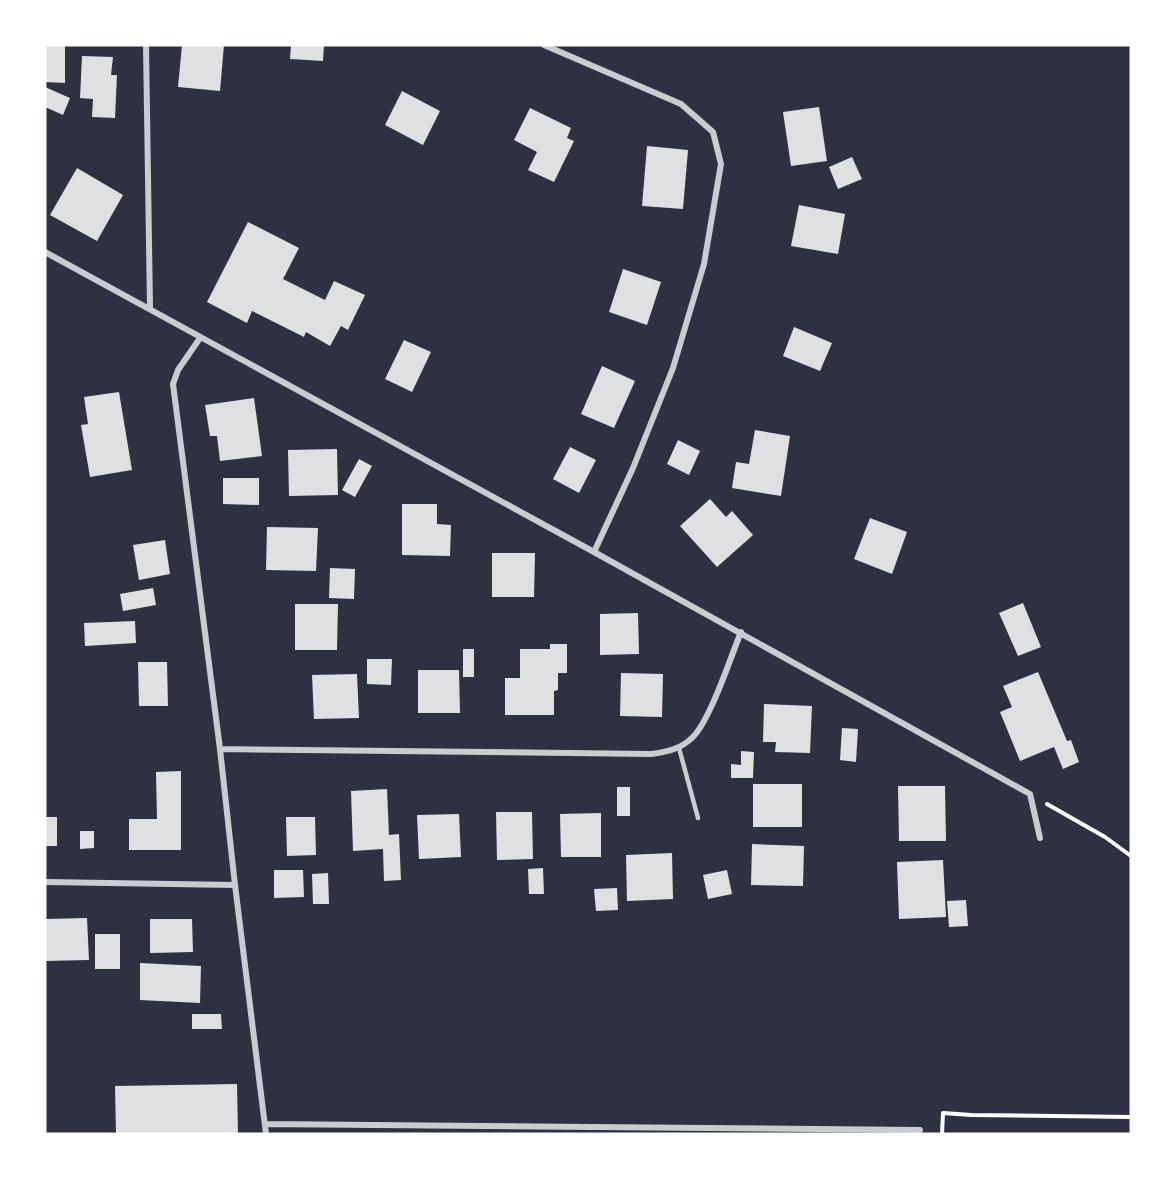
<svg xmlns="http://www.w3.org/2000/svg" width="1176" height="1179" viewBox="0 0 1176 1179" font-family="'Alegreya Sans',sans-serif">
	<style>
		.building { fill: #e0e0e3 }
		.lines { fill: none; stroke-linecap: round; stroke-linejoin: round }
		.path { stroke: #fff; stroke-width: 4 }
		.service { stroke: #caccd0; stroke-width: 4.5 }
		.minor { stroke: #caccd0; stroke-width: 6 }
	</style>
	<rect width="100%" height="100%" fill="#2d3142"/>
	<path class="building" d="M45,45h20v38l-20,-1z
		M182,45h42l-4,46 -42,-4z
		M291,45h33l-1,16 -33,-2z
		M82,56l31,1 -2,18h6l-2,43 -23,-1 1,-18 -13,-1z
		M45,87l25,11 -7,17 -18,-8z
		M402,91l38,20 -17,34 -38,-20z
		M819,107l8,54 -36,5 -8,-54z
		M530,108l41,20 -4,10 7,3 -20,41 -26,-12 9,-18 -23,-12z
		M647,146l41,4 -5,59 -41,-3z
		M852,157l10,22 -24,10 -9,-22z
		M77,168l46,27 -26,46 -47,-26z
		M799,205l46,9 -7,40 -47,-8z
		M248,222l51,26 -16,31 42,21 9,-19 31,14 -17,35 -7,-4 -11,20 -24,-14 -2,5 -52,-26 -5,12 -40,-21z
		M623,269l38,13 -14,43 -38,-13z
		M794,327l38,16 -12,28 -37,-15z
		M404,340l27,12 -19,40 -27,-13z
		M602,366l33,15 -21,47 -33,-14z
		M119,392l13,78 -42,7 -9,-52 7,-1 -4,-27z
		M254,398l8,58 -42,5 -3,-25h-7l-5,-31z
		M755,430l35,6 -9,60 -49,-8 4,-26 13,2z
		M678,440l22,11 -11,24 -22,-11z
		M570,447l26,13 -17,33 -26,-14z
		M337,449l1,46 -49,1 -1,-46z
		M359,459l13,7 -17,31 -13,-7z
		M223,478h36v27l-36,-1z
		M710,499l16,18 6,-6 21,24 -36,32 -37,-41z
		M402,504h35v20l14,1 -1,31 -48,-1z
		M870,518l37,14 -15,42 -38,-15z
		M267,527l51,1 -2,43 -50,-1z
		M165,540l5,34 -31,6 -6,-35z
		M492,553h43l-1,44h-42z
		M330,568l25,1 -1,30 -25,-1z
		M153,588l3,17 -33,6 -3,-17z
		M1023,603l18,44 -23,9 -19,-43z
		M295,604h43l-1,46h-42z
		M638,613l1,41 -39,1v-41z
		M135,621l1,22 -51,3 -1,-23z
		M550,644h17v29h-9v17l-4,1v24h-49v-37h15v-29h30z
		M463,649h11v28h-11z
		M367,659h25l-1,26 -24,-1z
		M138,662h29l1,44h-29z
		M418,670h41l1,43h-42z
		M1038,672l29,69 4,-1 8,22 -16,7 -9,-22 -34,14 -20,-49 12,-5 -9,-21z
		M621,673l42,1 -1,43 -42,-1z
		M357,674l2,44 -45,1 -2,-44z
		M764,704l48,2 -2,47 -35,-1 1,-10h-13z
		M842,728l16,1 -2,33 -16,-2z
		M741,751l13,1 -1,26h-22v-14l10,1z
		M181,771v79h-52v-31h28l-1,-47z
		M753,784h49v43h-49z
		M898,786h47l1,55h-47z
		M617,787h13v29h-13z
		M387,789l2,46 10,-1 2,46 -17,1 -1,-32 -30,2 -2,-60z
		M496,812h36l1,47 -36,1z
		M601,813v44h-40l-1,-43z
		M459,814l2,43 -42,2 -2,-44z
		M45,817h12v29h-12z
		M286,817h29l1,38 -29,1z
		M80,831h14v17l-14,1z
		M752,844l52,2 -1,40 -52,-1z
		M672,853l1,46 -46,2 -1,-46z
		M943,860l3,57 -47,2 -2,-57z
		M543,868l1,26h-15l-1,-25z
		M274,870h29l1,27 -30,1z
		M727,870l5,24 -24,5 -5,-24z
		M328,873l1,31h-16l-1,-30z
		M617,888l1,22 -22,1 -2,-22z
		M966,900l2,26 -19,1 -2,-26z
		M87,918l2,42 -44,1v-42z
		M150,919h42l1,33 -43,1z
		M95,934h25v35h-25z
		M140,963l61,3 -1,37 -60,-3z
		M192,1014h29l1,15h-30z
		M237,1084l1,50h-122l-1,-48z"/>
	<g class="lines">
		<path class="path" d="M1047,804l58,33 26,19
			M942,1134l1,-21 28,2 160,2"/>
		<path class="service" d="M679,748l19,70"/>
		<path class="minor" d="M146,45l4,263
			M544,45l137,59 32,28 8,32 -17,100 -31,104 -40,100 -39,84
			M45,252l549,300 436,242 10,44
			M200,338l-22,32 -5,14 47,365 15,136 31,249
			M220,749l431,5c16,-2 30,-5 42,-17 18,-19 37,-78 48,-105
			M45,882l190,3
			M265,1124l655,6"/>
	</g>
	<rect width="1176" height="1179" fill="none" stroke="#ffffff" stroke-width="93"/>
</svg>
